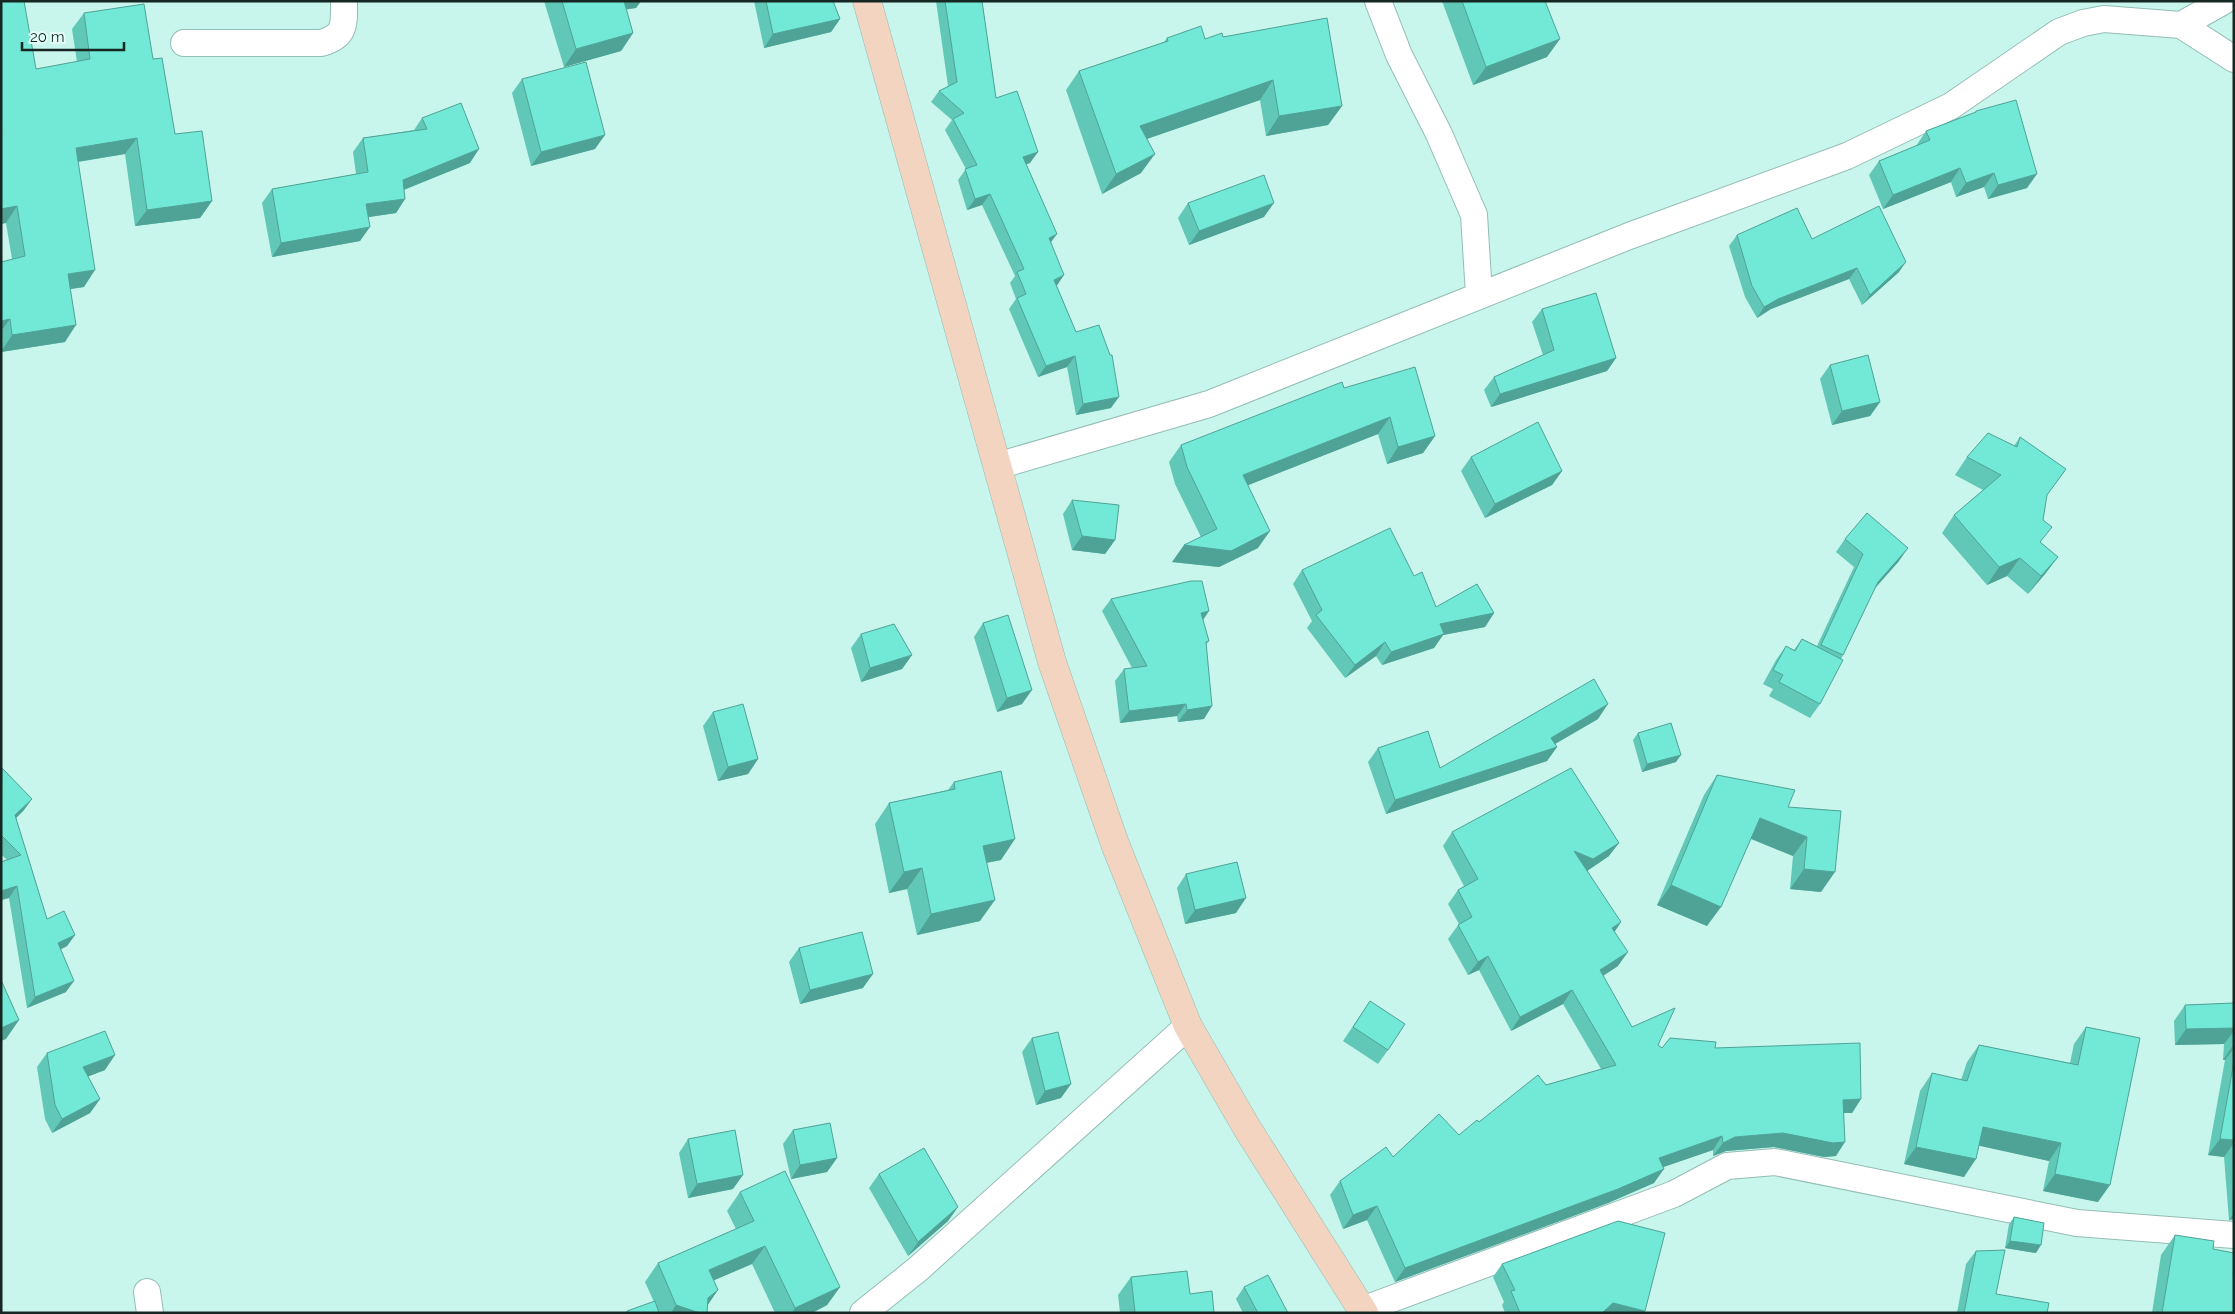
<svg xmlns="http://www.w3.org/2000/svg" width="2235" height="1314" viewBox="0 0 2235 1314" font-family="Raleway,sans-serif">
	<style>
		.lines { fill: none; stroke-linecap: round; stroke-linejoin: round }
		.street-casing { stroke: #93bdb5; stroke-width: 28 }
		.secondary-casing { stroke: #93bdb5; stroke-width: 29 }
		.street { stroke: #fff; stroke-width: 26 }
		.secondary { stroke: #f3d4c1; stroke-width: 28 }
		.wall { fill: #61c8b8 }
		.shaded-wall { fill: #4fa396 }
		.building { fill: #71e9d6; stroke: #4fa396 }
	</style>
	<rect width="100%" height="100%" fill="#c8f5ec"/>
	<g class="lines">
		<defs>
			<path id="street" d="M1378,1l21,54 40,79 35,81 5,80
				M2181,25l43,-24
				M184,43h137c25,-7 23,-18 23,-42
				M997,466l212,-62 420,-168 218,-80 104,-50 108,-74 24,-9 21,-4 77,6 53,34
				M147,1292l3,21
				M1362,1310l312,-116 53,-28 48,-4 302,61 157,12
				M863,1313l55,-44 270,-243"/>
			<path id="secondary" d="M867,1l185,661 63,182 73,182 59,102 117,185"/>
		</defs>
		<use href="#street" class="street-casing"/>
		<use href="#secondary" class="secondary-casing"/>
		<use href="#street" class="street"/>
		<use href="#secondary" class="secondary"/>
	</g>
	<path class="wall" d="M1,1l35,68 41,-7 -5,-33 12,-16 69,46 22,75 37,67 -12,17 -65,8 -10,-72 -47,8 6,125 -14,2 -5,53 -64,10v-90l11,-3 -6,-36 -5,1z
		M544,1h97l-5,7 -10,1 7,24 -12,18 -57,16z
		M754,1h79l7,18 -9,13 -67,16z
		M936,1h46l14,97 34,65 -4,1 25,79 6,43 19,46 35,76 -35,7 -9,-48 -29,10 -29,-68 7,-10 -6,-16 5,-7 -33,-71 -15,5 -9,-30 8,-11 -21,-39 7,-10 -21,-18 8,-11 9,-5z
		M1442,1h103l2,56 -74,28z
		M1223,37l119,69 -14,19 -62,11 -6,-36 -113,39 -6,34 -39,21 -36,-104 13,-19 85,-29 3,-4 38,1z
		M522,79l73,70 -64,17 -19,-73z
		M1976,111l51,77 -39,11 -4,-12 -28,10 -5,-15 -68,27 -14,-34 10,-14 37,-15 10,-15 48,-18z
		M422,118l48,45 -66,27 1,9 -9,14 -28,4 -8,24 -88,16 -10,-54 10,-14 84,-15 -3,-22 10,-14 51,-8z
		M1188,203l76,14 -75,28 -11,-27z
		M1737,235l75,4 87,33 -37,33 -13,-26 -78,30 -14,9 -12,-21 -16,-51z
		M1542,309l74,49 -9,13 -116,36 -7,-17 10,-13 49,-22 -11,-33z
		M1830,365l50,37 -10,14 -38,9 -12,-46z
		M1344,388l91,48 -12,17 -36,11 -9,-30 -130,51 10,63 -39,19 -47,-5 29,-25 -26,-53 -6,-22 12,-17z
		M2020,437l27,58 -4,25 -2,23 17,14 -13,17 -17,20 -21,-18 -20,9 -45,-52 12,-18 29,-25 -28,-15 12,-18 47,-11z
		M1471,457l91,14 -10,14 -67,33 -24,-47z
		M1072,500l43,40 -10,14 -33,-4 -9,-36z
		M1845,539l54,22 -24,27 -32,67 -2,4 -21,45 -10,14 -41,-22 4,-7 -10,-5 13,-24 10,-14 8,4 8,-11 15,7 37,-79 -18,-15z
		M1302,570l112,6 22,31 58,6 -9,14 -42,8 -9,13 -52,17 -6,-9 -31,22 -38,-50 5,-7 -19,-37z
		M1111,599l92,21 6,21 -3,4 -2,74 -26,3 -1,-6 -57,7 -5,-42 9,-12 8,-1 -30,-57z
		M983,623l39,81 -25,8 -23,-75z
		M861,634l51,21 -10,14 -41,13 -10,-34z
		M713,712l45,47 -10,15 -30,7 -15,-55z
		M1598,719l-43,25 2,3 -10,14 -161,53 -18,-52 10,-14 62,20z
		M1638,733l38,29 -34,10 -9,-32z
		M2,768l22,42 -8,8 31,101 28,16 -8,11 -6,3 5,43 -39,16 -18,-110 -8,2v-38l6,-2 -6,-6z
		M1717,775l71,32 53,4 -20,81 -31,-3 3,-33 -42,-17 -44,87 -50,-21 47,-110z
		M954,782l47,78 -14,3 -7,58 -63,14 -10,-46 -18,4 -14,-69 14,-21 59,-13z
		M1452,832l157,24 -22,15 28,61 3,34 -15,10 29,51 30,21h53l146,51 -9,14h-8l-8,43 -12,1 -50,-10 -48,4 -13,5v-6l-50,17 -9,16 -46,20 -213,79 -28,-62 -24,9 -13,-34 10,-14 53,-24 66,-22 20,-13 67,-37 55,-16 -38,-65 -52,27 -32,-61 -11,5 -20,-36 11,-15 -11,-20 10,-14 6,-4 -21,-40z
		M1186,874l50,39 -51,11 -8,-36z
		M799,948l64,40 -63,16 -11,-42z
		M1370,1001l18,49 -10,14 -35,-23z
		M2234,1003v216l-5,1 -5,-63 -16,-2 17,-95h-2l1,-16 -49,1 -1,-24 11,-16z
		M2086,1027l12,175 -55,-11 6,-30 -70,-16 -15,32 -60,-13 16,-73 12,-18 29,7 6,-18 12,-17 91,18 4,-19z
		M1032,1038l29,60 -25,7 -14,-53z
		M47,1053l58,17 -17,6 12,23 -10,14 -38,20 -7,-14 -8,-52z
		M793,1130l44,28 -10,14 -36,7 -8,-35z
		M688,1139l45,50 -45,9 -9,-45z
		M879,1174l79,33 -10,14 -40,35 -39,-68z
		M740,1192l100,95 -13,18 -15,8h-37l-23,-49 -38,16 4,10 -11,15v8h-81l1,-2 27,-9 -9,-20 13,-19 78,-34 -9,-18z
		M2014,1217l22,36 -31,-5 4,-24z
		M2175,1235l38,14 20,25 1,39h-82l9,-58z
		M1976,1251l20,43 51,19h-90l9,-49z
		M1502,1264l142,49h-139l-3,-8 2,-3 -11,-25z
		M1131,1277l59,17 24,19h-94l-2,-18z
		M1244,1287l44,26h-45l-7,-14z"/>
	<path class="shaded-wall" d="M617,1h24l-5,7 -27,4z
		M840,19l-9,13 -67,16 9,-14z
		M633,33l-12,18 -57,16 12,-18z
		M1560,39l-13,18 -74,28 13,-18z
		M1273,80l-13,20 -134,46 14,-20z
		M1342,106l-14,19 -62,11 13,-20z
		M605,135l-10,14 -64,17 10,-14z
		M137,138l-12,16 -61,10 12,-16z
		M479,149l-9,14 -77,31 10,-14z
		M1038,152l-8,11 -15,5 8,-11z
		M1155,154l-14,19 -39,21 14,-20z
		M1960,168l-9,14 -68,27 10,-14z
		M1994,173l-10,14 -28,10 10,-14z
		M2037,174l-10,14 -39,11 10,-14z
		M990,194l-8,11 -15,5 8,-11z
		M405,199l-9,14 -40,6 10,-15z
		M212,201l-12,17 -65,8 12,-16z
		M1274,203l-10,14 -75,28 10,-14z
		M17,206l-11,17 -5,1v-15z
		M370,227l-10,14 -88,16 9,-14z
		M1057,234l-8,11v-7z
		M1906,262l-7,10 -37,33 8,-10z
		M1857,268l-8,11 -78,30 -14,9 7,-11 14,-8z
		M95,270l-11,17 -27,4 11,-17z
		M1064,275l-8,12 -2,-7z
		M10,319l-9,12v-10z
		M76,325l-11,17 -64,10 11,-17z
		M1075,356l-8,11 -29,10 8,-11z
		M1616,358l-9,13 -116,36 9,-13z
		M1119,397l-8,11 -35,7 7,-11z
		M1880,402l-10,14 -38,9 10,-14z
		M1390,417l-12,17 -147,58 12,-17z
		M1435,436l-12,17 -36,11 11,-17z
		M1562,471l-10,14 -67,33 10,-14z
		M1270,531l-12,17 -39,19 -47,-5 12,-17z
		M1082,536l33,4 -10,14 -33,-4z
		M1908,548l-9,13 -30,34 9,-13z
		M2058,557l-13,17 -17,20 13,-18z
		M2020,558l-13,18 -20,9 12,-18z
		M1209,611l-8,12v-10z
		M1494,613l-9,14 -42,8 -9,13 -52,17 9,-13 49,-28z
		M1385,642l-9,14 -31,22 10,-13z
		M912,655l-10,14 -41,13 9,-14z
		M1032,690l-10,14 -25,8 10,-14z
		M1186,704l-9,12 -57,7 9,-12z
		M1608,704l-10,15 -57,33 10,-14z
		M1212,706l-8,13 -26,3 9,-12z
		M1557,747l-10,14 -161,53 9,-14z
		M1681,755l-5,7 -34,10 5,-8z
		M758,759l-10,15 -30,7 10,-14z
		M32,799l-8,11 -17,17 8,-12z
		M1760,818l47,19 -14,19 -46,-19z
		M1015,839l-14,21 -33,6 15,-20z
		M1619,843l-10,13 -25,17 -10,-22z
		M922,868l-15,21 -18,4 15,-21z
		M1804,869l31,3 -14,20 -31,-3z
		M1671,885l50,22 -14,19 -50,-21z
		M17,886l-8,12 -8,2v-9z
		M1246,898l-10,15 -51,11 10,-14z
		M995,900l-15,21 -63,14 14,-21z
		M1621,922l-9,14v-8z
		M75,935l-8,11 -17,9 8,-12z
		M1628,952l-10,14 -28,18 10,-14z
		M1488,956l-9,14 -11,5 10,-13z
		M873,974l-10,14 -63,16 10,-14z
		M74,981l-8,11 -39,16 8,-11z
		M1572,990l-9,14 -52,27 9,-14z
		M19,1020l-13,19 -5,2v-13z
		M2234,1028v3l-10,13 -49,1 11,-16z
		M2234,1044v4l-9,12h-2z
		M115,1055l-10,15 -31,12 9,-15z
		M1071,1084l-10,14 -25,7 9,-14z
		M100,1099l-10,14 -38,20 10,-14z
		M1861,1099l-9,14h-18l9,-13z
		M1983,1127l78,16 -12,18 -78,-17z
		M1783,1133l62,9 -9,14 -12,1 -50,-10 -48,4 -13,5 10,-13 12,-6z
		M1722,1136l-9,14 -64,22 10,-14z
		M2220,1139l14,1v3l-10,14 -16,-2z
		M1916,1147l60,12 -12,18 -60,-13z
		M837,1158l-10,14 -36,7 9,-14z
		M1664,1169l-10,14 -46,20 -213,79 10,-14z
		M2055,1174l55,11 -12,17 -55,-11z
		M743,1175l-10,14 -45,9 9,-14z
		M1377,1206l-10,14 -24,9 10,-14z
		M958,1207l-10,14 -40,35 10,-14z
		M2234,1213v6l-5,1z
		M2010,1241l31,4 -5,8 -31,-5z
		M765,1246l-13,18 -56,24 13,-18z
		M840,1287l-13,18 -15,8h-20l3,-5z
		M718,1290l-13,19 -5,4h-29l5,-8 32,-7z
		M1613,1303l32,8 -1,2h-42z"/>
	<path class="building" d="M1,1h23l12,68 54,-10 -6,-46 60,-9 9,55 9,-1 13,76 27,-3 10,70 -65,9 -10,-72 -61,10 19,122 -27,4 8,51 -64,10 -2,-16 -9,2v-59l24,-6 -8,-50 -16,3v-76l1,-1 -1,-6z
		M562,1h62l9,32 -57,16z
		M766,1h67l7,18 -67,15z
		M945,1h37l14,97 21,-7 21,61 -15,5 34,77 -8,4 15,37 -10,5 22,52 23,-7 11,30h2l7,42 -36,7 -8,-48 -29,10 -29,-68 9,-4 -9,-22 7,-3 -34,-75 -15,5 -10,-30 12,-4 -24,-46 11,-6 -25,-22 18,-9z
		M1462,1h83l15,38 -74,28z
		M1327,18l15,88 -63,10 -6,-36 -133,46 15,28 -39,20 -37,-103 89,-30 -1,-3 34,-12 4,13 17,-6 1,4z
		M586,62l19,73 -64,17 -19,-73z
		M2016,100l21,74 -39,11 -4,-12 -28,10 -6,-15 -67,27 -14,-34 51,-21 -4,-9 50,-19v-1z
		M461,103l18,46 -76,31 2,19 -39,5 4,23 -89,16 -9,-54 96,-17 -5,-34 64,-9 -5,-11z
		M1264,175l10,28 -75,28 -11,-28z
		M1879,206l27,56 -36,33 -13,-27 -79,31 -14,8 -12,-21 -15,-51 60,-27 15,31z
		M1596,293l20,65 -116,36 -6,-17 60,-27 -12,-41z
		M1868,355l12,47 -38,9 -12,-46z
		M1415,367l20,69 -37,11 -8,-30 -147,58 27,56 -39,20 -47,-6 33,-16 -30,-62 -6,-22 161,-63 2,6z
		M1538,422l24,49 -67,33 -24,-47z
		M1988,433l29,14 3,-10 46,32 -19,26 -4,25 9,7 -12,15 18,15 -17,19 -21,-18 -21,9 -45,-52 47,-40 -34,-18z
		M1072,500l47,5 -4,35 -33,-4z
		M1867,513l41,35 -30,34 -35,73 -22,-10 42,-91 -18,-15z
		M1390,528l24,48 8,-4 14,35 41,-23 17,29 -54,11 4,10 -53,18 -6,-10 -30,23 -39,-50 6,-5 -20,-40z
		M1191,581h11l7,30 -8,2 8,28 -3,1 6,64 -25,4 -1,-6 -57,7 -5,-42 23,-3 -36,-67z
		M1008,615l24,75 -25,8 -24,-75z
		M894,624l18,31 -42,13 -9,-34z
		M1802,639l41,21 -23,44 -41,-22 4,-7 -10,-5 13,-24 9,5z
		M1594,679l14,25 -57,34 6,9 -162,53 -17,-52 50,-17 12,37z
		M743,704l15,55 -30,8 -15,-55z
		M1671,723l10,32 -34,9 -9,-31z
		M2,768l30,31 -17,16 32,104 17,-8 11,24 -17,8 16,38 -39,16 -18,-111 -16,5v-29l20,-7 -20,-20z
		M1571,768l48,75 -26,16 -19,-8 47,71 -9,6 16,24 -28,18 32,57 43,-19 -17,37 4,3 8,-10 46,4 -1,6 145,-5 1,56 -18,1 2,42 -12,1 -50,-10 -48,4 -12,6 -1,-7 -63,22 5,11 -46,20 -213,79 -28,-62 -24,9 -13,-34 46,-34 7,10 46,-43 20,21 18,-15 2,2 59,-47 8,10 70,-20 -44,-75 -52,27 -32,-61 -10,6 -20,-37 14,-8 -14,-27 20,-11 -26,-47z
		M1001,771l14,68 -32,7 12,54 -64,14 -9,-46 -18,4 -15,-69 66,-14 -1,-7z
		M1717,775l78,15 -7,17 53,4 -6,61 -31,-3 3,-32 -47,-19 -39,89 -50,-22z
		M1237,862l9,36 -51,12 -9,-36z
		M862,932l11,42 -63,16 -11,-42z
		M1,980l18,40 -18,8z
		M1370,1001l35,23 -17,26 -35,-23z
		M2234,1003v25l-48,1 -1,-24z
		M2086,1027l54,11 -30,147 -55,-11 6,-31 -78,-16 -7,32 -60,-12 16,-74 35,8 12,-36 99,20z
		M105,1031l10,24 -32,12 17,32 -38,20 -7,-14 -8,-52z
		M1058,1032l13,52 -26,7 -13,-53z
		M2234,1061v79l-14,-1z
		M830,1123l7,35 -37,7 -7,-35z
		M735,1130l8,45 -46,9 -9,-45z
		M924,1148l34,59 -40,35 -39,-68z
		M785,1171l55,116 -45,21 -30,-62 -56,24 9,20 -10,8 -1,15h-7l-24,-8 -18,-42 96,-42 -14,-29z
		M2014,1217l30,6 -3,22 -31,-4z
		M1618,1221l47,12 -20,78 -32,-8 -11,10h-82l-9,-22 4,-1 -13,-26z
		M2175,1235l39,6 -1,8 21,4v15l-1,6h1v39h-72z
		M2005,1250l-9,44 53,9 -2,10h-83l12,-62z
		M1187,1271l3,23 22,-3 2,22h-81l2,-1 -4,-35z
		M1268,1275l20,38h-30l-14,-26z
		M655,1301l4,12h-31l-1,-2z"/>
	<rect width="2235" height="1314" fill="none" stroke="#162723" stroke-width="5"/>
	<path d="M22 42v8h102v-8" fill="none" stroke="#162723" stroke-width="2.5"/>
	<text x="30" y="42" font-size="15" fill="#162723" stroke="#e3fef8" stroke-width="4" paint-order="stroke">20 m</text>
</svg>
